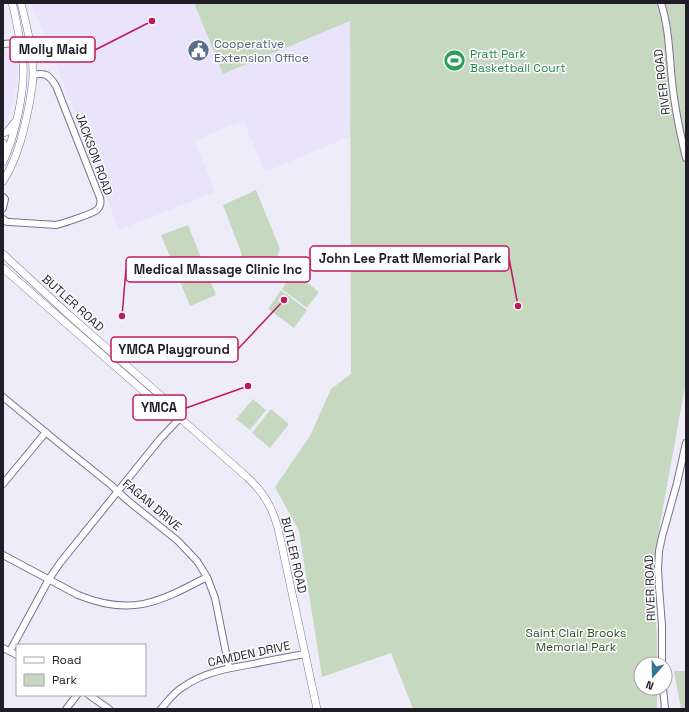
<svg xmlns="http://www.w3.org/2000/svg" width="689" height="712" viewBox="0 0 689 712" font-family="'Space Grotesk',sans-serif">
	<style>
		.built { fill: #e9e3fc }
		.green { fill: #c7d8c0 }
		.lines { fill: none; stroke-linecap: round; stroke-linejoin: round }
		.minor-casing { stroke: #7b7291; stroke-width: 8 }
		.major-casing { stroke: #7b7291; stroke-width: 8 }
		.minor { stroke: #fff; stroke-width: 6 }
		.major { stroke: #fff; stroke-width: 7 }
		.labels { text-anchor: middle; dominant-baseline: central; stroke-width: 3; stroke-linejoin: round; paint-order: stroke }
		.service-label { font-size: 12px; fill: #4e5e75; stroke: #fff; text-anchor: start }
		.leisure-label { font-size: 12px; fill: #27864d; stroke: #fff; text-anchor: start }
		.street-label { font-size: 12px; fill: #201c28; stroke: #fff }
		.park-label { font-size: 12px; fill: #2f4c23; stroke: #fff }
		.leader { fill: none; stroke: #c2185b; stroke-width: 1.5 }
		.callout-dot { fill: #c2185b; stroke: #fff; stroke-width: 1.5 }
		.callout { fill: #fff; stroke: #c2185b; stroke-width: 1.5 }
		.callout-label { font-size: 13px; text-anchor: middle; font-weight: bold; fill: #201c28 }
	</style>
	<rect width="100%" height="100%" fill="#efecfa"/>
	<path class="built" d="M31,3h163l29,71 127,-54 1,116 -86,36 -22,-52 -48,21 20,51 -96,38 -65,-172z
		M3,40l4,11 10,8 1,16 -4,22 -11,37z"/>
	<path class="green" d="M194,3h492v384h-1l-25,137 -7,54 4,59v27h-16v24h16v21h-244l-22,-56 -69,24 -23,-146 -24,-44 35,-51 21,-47 20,-15 -1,-353 -127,53z
		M256,190l24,59 -3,8 -28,24 -6,-2 -3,-10 2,-14 -19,-50z
		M188,225l28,70 -26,11 -29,-71z
		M294,272l25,20 -12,16 -25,-19z
		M281,290l26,20 -13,18 -26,-19z
		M253,399l13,11 -16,20 -14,-11z
		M271,409l18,15 -19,24 -18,-15z
		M674,671h12v38h-5z"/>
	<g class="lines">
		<defs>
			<path id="minor" d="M661,3c7,22 8,44 10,67 2,29 8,59 15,88
				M3,44l27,-2
				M3,197l2,2 -2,9
				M3,219l4,3h3l46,3c8,-2 36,-11 41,-15 3,-3 4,-8 3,-12l-44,-112c-7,-11 -10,-14 -23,-11
				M3,397l57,47 51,41 16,15 51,41 19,20 10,16 8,21 14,70
				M3,484l43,-52
				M3,555l75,40c54,22 81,7 129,-18
				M3,648l14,7
				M10,651l39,-72 11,-16 100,-124 20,-21
				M662,664v-38l-3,-39 -1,-18 1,-18 3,-14 15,-54 9,-40
				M663,688l2,21
				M89,695l20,14
				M66,709l11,-14
				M161,709c7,-8 13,-17 22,-22 21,-15 46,-19 70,-23 18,-4 35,-7 52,-10"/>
			<path id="major" d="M3,133l5,-2 6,-8
				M3,143l1,14
				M3,162c12,-26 22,-70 20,-99 -1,-11 -3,-22 -5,-33 -2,-9 -3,-18 -6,-27
				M3,181c15,-23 22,-54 27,-81 1,-8 3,-16 3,-25 0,-24 -6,-48 -12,-72
				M3,254l66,61 107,94 4,9 67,59c17,16 24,28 31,51l39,181
				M3,268l169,148 8,2"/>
		</defs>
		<use href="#minor" class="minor-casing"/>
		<use href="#major" class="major-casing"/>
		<use href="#minor" class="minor"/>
		<use href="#major" class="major"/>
	</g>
	<defs>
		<symbol id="civic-disc" viewBox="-11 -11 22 22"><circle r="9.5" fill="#5c6f8a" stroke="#fff"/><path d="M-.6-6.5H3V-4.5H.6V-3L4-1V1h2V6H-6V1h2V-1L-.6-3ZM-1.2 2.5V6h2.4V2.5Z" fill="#fff"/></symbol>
		<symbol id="stadium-disc" viewBox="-11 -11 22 22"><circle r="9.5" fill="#2e9e5b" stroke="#fff"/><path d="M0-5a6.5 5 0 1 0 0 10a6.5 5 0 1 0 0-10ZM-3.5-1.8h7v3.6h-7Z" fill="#fff"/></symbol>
	</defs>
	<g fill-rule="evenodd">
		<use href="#civic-disc" x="186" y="38" width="25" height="25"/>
		<use href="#stadium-disc" x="442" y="48" width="25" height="25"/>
	</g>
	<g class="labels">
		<g class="service-label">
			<text x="214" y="44">Cooperative<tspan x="214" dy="14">Extension Office</tspan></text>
		</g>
		<g class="leisure-label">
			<text x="470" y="54">Pratt Park<tspan x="470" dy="14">Basketball Court</tspan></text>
		</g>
		<g class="street-label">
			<text transform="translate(662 82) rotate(-97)">RIVER ROAD</text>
			<text transform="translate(94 154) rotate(70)">JACKSON ROAD</text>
			<text transform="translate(73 303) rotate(42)">BUTLER ROAD</text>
			<text transform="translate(152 505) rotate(40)">FAGAN DRIVE</text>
			<text transform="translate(294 555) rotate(77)">BUTLER ROAD</text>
			<text transform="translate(650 588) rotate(-92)">RIVER ROAD</text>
			<text transform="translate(249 654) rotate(-12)">CAMDEN DRIVE</text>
		</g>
		<g class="park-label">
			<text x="576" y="633">Saint Clair Brooks<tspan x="576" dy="14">Memorial Park</tspan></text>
		</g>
	</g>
	<path class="leader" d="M152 21L95 50M518 306L509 258M122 316L126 269M284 300L238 349M248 386L186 408"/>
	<g class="callout-dot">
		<circle cx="152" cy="21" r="4"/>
		<circle cx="518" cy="306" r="4"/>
		<circle cx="122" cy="316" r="4"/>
		<circle cx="284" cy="300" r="4"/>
		<circle cx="248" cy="386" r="4"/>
	</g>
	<g class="callout">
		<rect x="10" y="37" width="85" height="25" rx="4"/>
		<rect x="310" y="246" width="199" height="25" rx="4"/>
		<rect x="126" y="257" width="184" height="25" rx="4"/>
		<rect x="111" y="337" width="127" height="25" rx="4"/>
		<rect x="133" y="395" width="53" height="25" rx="4"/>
	</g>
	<g class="callout-label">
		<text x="53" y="54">Molly Maid</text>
		<text x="410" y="263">John Lee Pratt Memorial Park</text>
		<text x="218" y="274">Medical Massage Clinic Inc</text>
		<text x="174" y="354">YMCA Playground</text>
		<text x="159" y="412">YMCA</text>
	</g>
	<rect width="689" height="712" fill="none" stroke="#201c28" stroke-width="8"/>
	<rect x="16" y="644" width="130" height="52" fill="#ffffff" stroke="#a6a4a9"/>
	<rect x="24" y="657" width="20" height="6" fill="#ffffff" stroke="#a6a4a9"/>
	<text x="52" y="664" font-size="12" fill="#201c28">Road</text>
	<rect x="24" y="674" width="20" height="12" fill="#c7d8c0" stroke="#a6a4a9"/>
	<text x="52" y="684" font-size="12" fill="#201c28">Park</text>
	<g transform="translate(653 676) rotate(200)"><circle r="19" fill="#ffffff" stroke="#a6a4a9"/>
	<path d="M0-3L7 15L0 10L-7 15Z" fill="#37738b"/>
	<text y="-6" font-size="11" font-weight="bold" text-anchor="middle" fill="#201c28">N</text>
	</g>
</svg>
